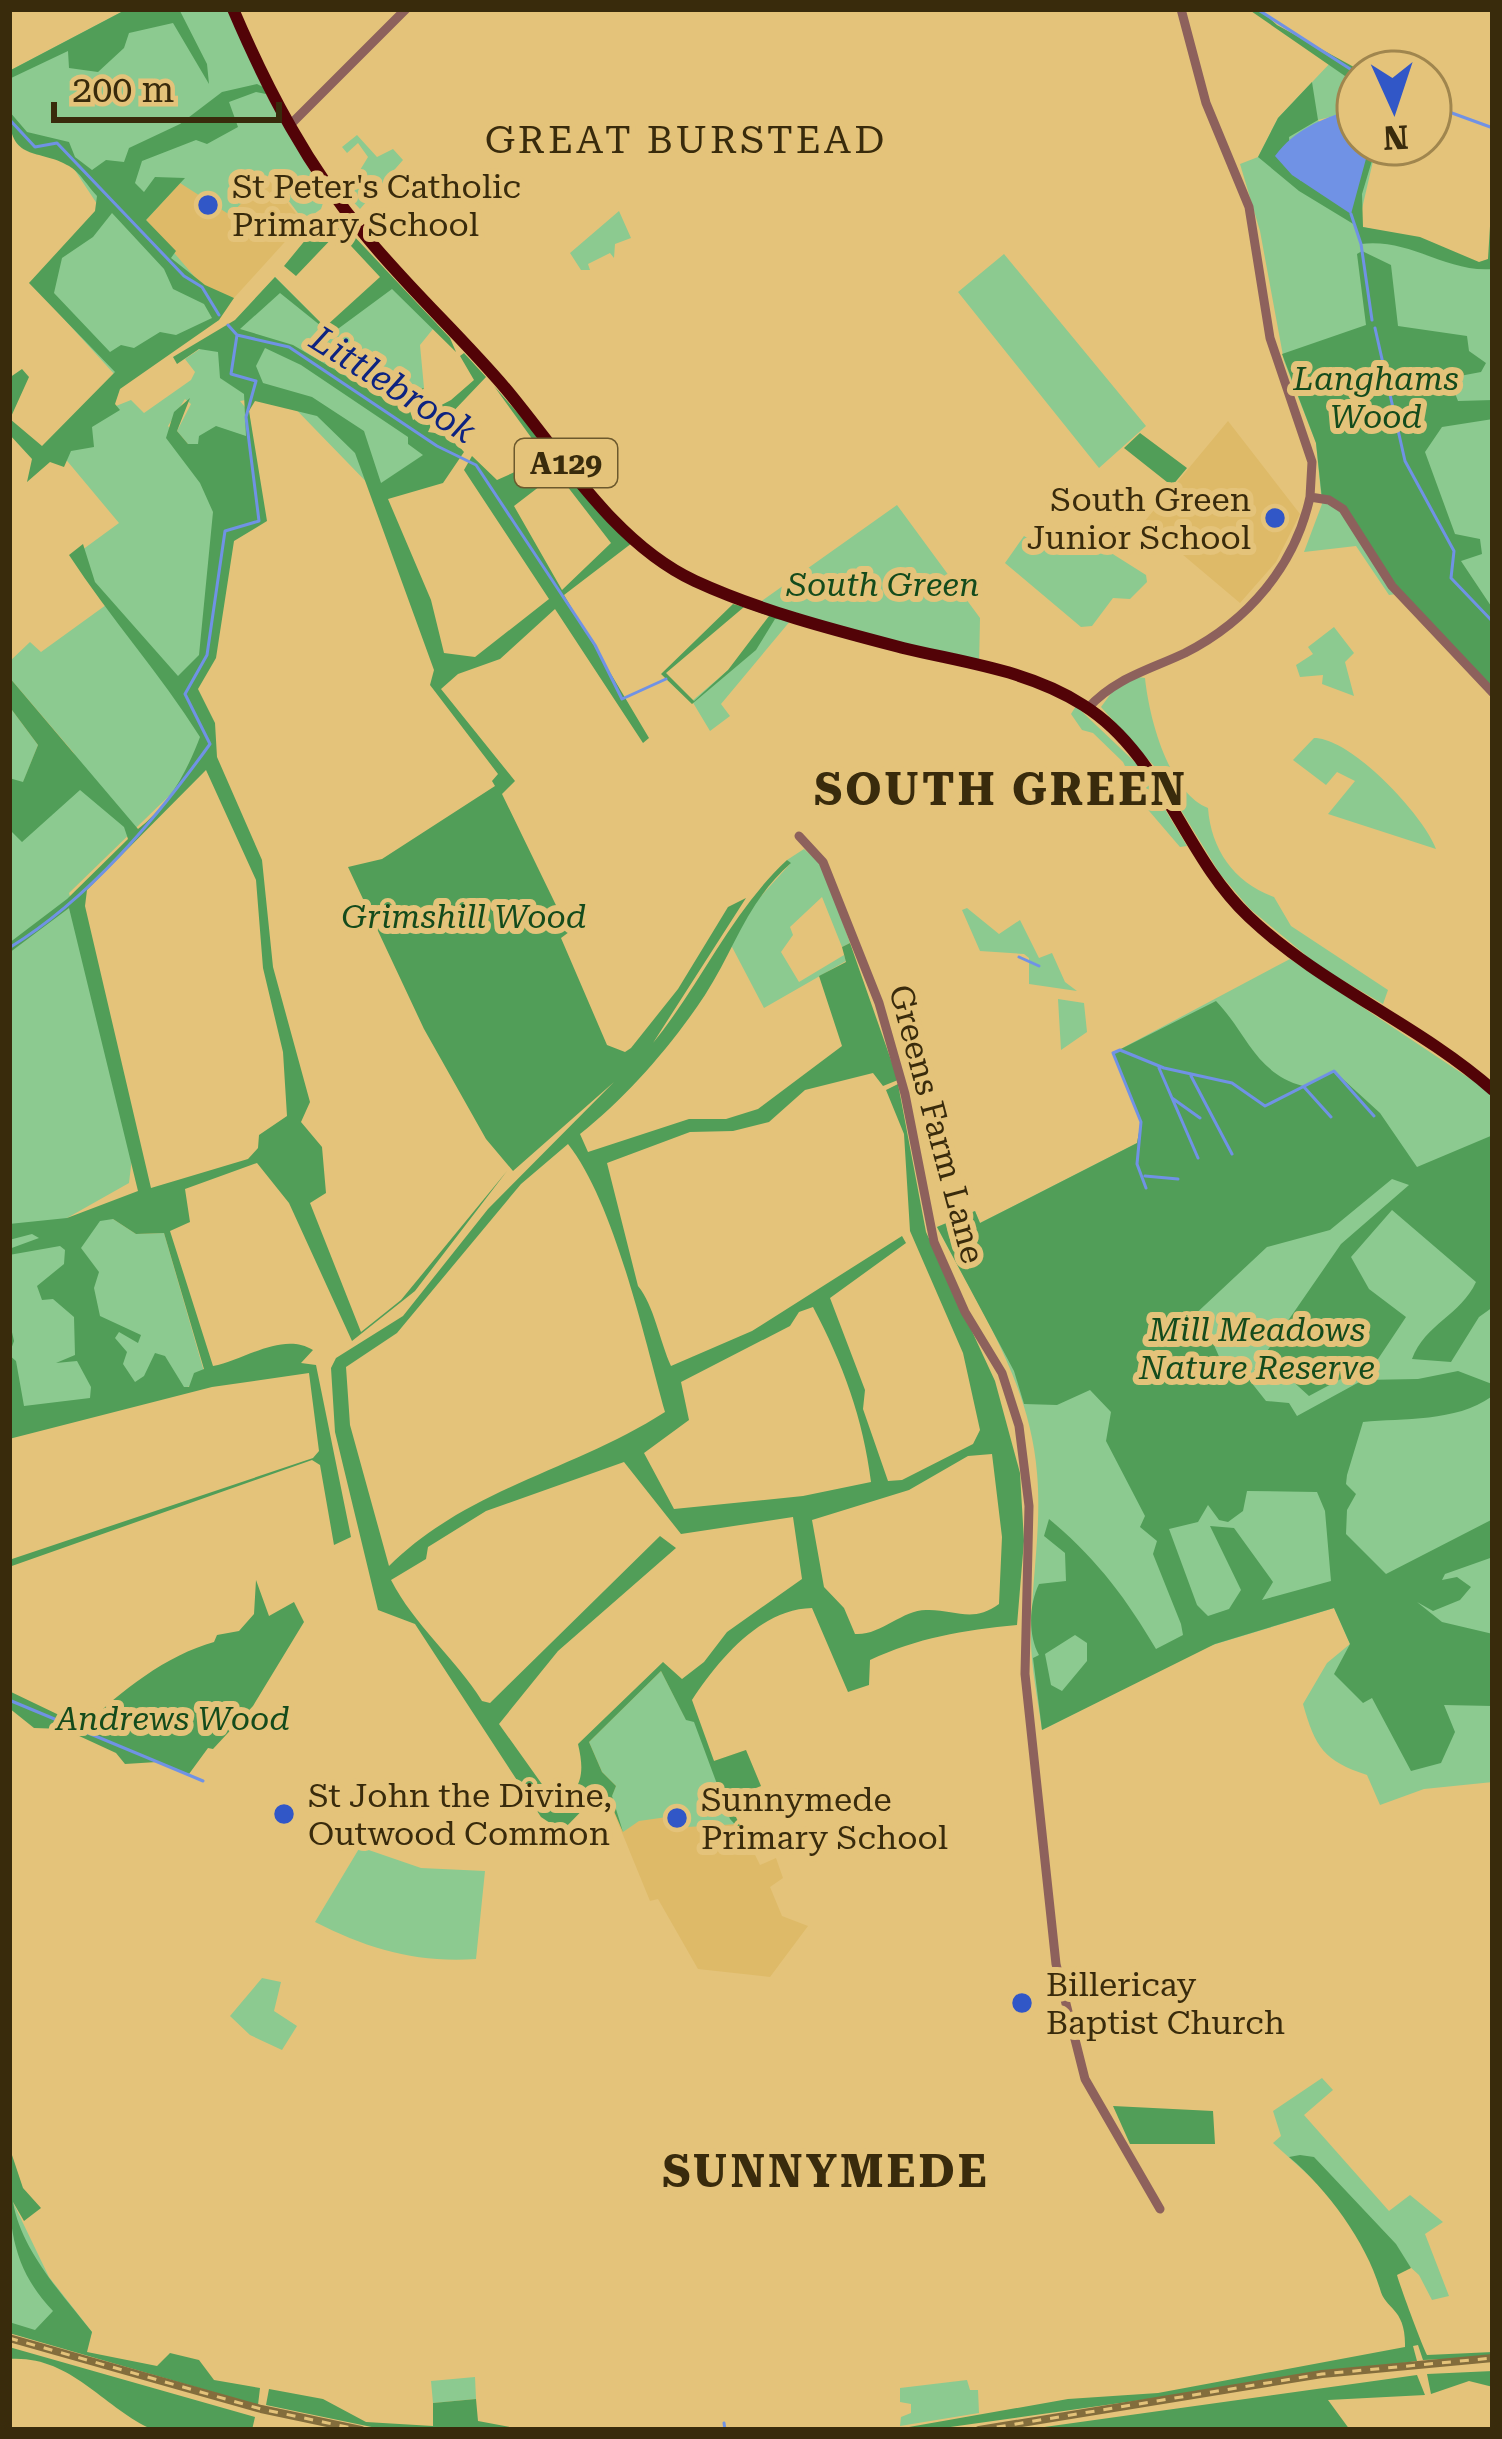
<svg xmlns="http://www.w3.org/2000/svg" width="1502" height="2439" viewBox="0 0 1502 2439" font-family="'Roboto Serif',serif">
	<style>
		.built { fill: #deba68 }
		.green { fill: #8cca90; fill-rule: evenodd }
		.forest { fill: #519e58; fill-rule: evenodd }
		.water { fill: #7092e5 }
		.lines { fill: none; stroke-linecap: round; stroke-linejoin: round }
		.stream { stroke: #7092e5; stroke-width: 3 }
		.minor { stroke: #8d615c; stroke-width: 9 }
		.major { stroke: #520307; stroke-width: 12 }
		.rail-casing { stroke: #836d3c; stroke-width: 8 }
		.rail { stroke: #e4c37a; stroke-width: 3; stroke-dasharray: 9; stroke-linecap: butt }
		.poi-dot { fill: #3157c7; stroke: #e4c37a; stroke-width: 4.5 }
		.labels { text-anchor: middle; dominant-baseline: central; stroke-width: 12; stroke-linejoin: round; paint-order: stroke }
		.shield { fill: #e4c37a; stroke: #6c592d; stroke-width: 3 }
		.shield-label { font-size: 30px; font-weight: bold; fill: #392b0c }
		.poi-label { font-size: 33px; fill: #392b0c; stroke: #e4c37a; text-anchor: start }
		.park-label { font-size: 33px; font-style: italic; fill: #144b1c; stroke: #e4c37a }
		.street-label { font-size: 33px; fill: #392b0c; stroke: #e4c37a }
		.water-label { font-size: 36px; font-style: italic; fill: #0d2381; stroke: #e4c37a }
		.quarter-label { font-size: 39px; letter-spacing: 3px; fill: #392b0c; stroke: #e4c37a }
		.district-label { font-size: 45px; font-weight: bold; letter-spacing: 3px; fill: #392b0c; stroke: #e4c37a }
	</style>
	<rect width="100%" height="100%" fill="#e4c37a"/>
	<path class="built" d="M211,109l92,113 -80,88 -82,-89z
		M1228,421l72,93 -24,48 -36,41 -96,-81z
		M686,1702l28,59 32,-11 15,36 -33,14 32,65 16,-7 7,20 -13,9 12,29 26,10 -38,51 -72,-8 -40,-70 -8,2 -65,-159z"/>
	<path class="green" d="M127,9h102l37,85 59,103 -4,12 -17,12 -35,-46 -39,40 -50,-32 -34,37 77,90 -4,10 -103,56 -82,-90 67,-76 -44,-67 -22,4 -26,-28v-48z
		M1333,60l25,14v36l-40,10 43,53 9,-29h7l-19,82 73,16 45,25 17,-1v343l-24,-25 -80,11 -33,-49 -52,6 18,-48 -6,-61 -32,-82 -24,-130 -20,-67 18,-7 20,-39z
		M357,135l20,22 16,-8 10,11 -43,49 -15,-16 11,-8 -2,-5 14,-23 -10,-14 -11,10 -5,-6z
		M619,211l12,27 -16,6 -1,14 -4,-5 -22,11 2,6h-9l-11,-17z
		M1004,254l142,172 -47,42 -141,-176z
		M390,276l47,48 -17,21 4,43 -15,21 6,22 30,19 -65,46 -99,-102 -41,7 9,11 15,108 -34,16 -42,163 21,58 -140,136 65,247 -5,43 -62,35 46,1 23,15 28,-1 43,149 -198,50v-608l77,-46 -13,-26 -64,-75v-15l21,-20 11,10 65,-47 -28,-52 41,-30 -56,-67 38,-44 30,-12 13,13 47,-33 4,-8 -10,-13 39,-26 51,-56 54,54zM185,399l6,5 -14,27 11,13h10l17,-17 7,70 -54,-71z
		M897,505l83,113 -1,48 -220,-63z
		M1024,536l20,12 64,3 38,24 1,7 -17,17 -17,-1 -21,28 -11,1 -76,-64z
		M777,616l14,4 -70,84 9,12 -20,15 -18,-30 48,-41z
		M1334,627l20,26 -9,9 9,34 -32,-12 1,-9 -23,2 -4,-12 17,-11 -5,-7z
		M1138,677l7,1c4,39 23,114 63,130 3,42 27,75 66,89l17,29 97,64 -5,14 -63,-37 -70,-58 -30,-35 -66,-108 -53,-59 14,-19z
		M9,706l29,39 -15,38h-14z
		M1076,706l63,60 48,80 -7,1 -36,-42 -21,-43 -30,-29 -11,-3 -11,-16z
		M1314,738c38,0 110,78 122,111l-108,-35 27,-33 -18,-9 -11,13 -33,-25z
		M804,849l18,16 28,78 -8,4 -20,-50 -32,30 3,8 -12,17 18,30 45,-27 2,6 -82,47 -33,-63 14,-31 45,-50 -3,-4z
		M967,908l32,26 21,-14 19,38 13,-5 13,29 12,9 -48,-7v-26l-5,-4 -44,-3 -18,-41z
		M1290,959l203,135v688l-69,7 -44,16 -13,-30c-43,-14 -52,-28 -64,-71l24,-41 23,-19 -16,-36 -128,39 -164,83c-4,-30 -11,-62 -11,-92 0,-55 11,-109 6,-165 -7,-91 -59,-167 -100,-246l38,-16 5,12 157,-80 4,-21 -28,-69z
		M1058,999l26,4 3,29 -26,18z
		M661,1671l25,48h8l20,43 1,16 24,46 -52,3 -6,-12 -42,6 -16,11 -13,-32 6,-14 -14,-14 -13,-30z
		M360,1847l61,21 64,3 -9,88c-60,4 -108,-10 -161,-37z
		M262,1978l19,4 -7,29 23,15 -15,24 -32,-15 -20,-19z
		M1322,2078l11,12 -29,25 85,96 21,-16 33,27 -18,12 24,62 -17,4 -13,-25 -146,-132 8,-7 -8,-25z
		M9,2194l40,83 43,55 -6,20 -77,-24z
		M475,2377l1,22 -43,4 -2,-22z
		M967,2380l3,10h8l1,23 -79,13 1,-9 10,-4v-9l-11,-2v-14z"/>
	<path class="forest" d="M127,9h52l28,55 2,20 -36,-61 -44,10 -5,15 -26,24 -29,-4 -1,-17 -59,28v-8z
		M1248,9h11l18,16 86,47h-5v13z
		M1312,82l6,38 -29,17 2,32 10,12 60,-8 9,-29h7l-15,50 1,33 57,10 59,25 9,-3 5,-82v92c-47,4 -82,-31 -132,-25l-6,-19 -56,-34 -41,-34 20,-39z
		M257,84l10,5 -1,5 -10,-2 -27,10 9,25 -31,17 -11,-4 -54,21 -7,22 9,9 11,-15 30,1 -39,42 30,31 -5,7 34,27 29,13 -15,22 -99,69 -5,15 5,6 -28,17 2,20 -23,4 -7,16 -14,-5 -23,20 5,-23 -23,-25v-56l13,-9 7,8 -19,42 32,27 73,-74 -86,-89 66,-72 2,-15c-8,-8 -18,-25 -28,-30 -30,-18 -60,-3 -60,-55l18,21 42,10 6,15 17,13 14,-10 18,2 5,-14 51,-24 42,-32zM112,213l52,56 9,20 31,15 8,14 -36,17 -16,-3 -26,16 -13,-3 -11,7 -56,-59 8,-35 31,-21z
		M335,216l115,122 6,14 -64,-63 -61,45 -51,-41 -40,36 53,16 90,53 41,-10 -15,20 4,12 38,-20 23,-20 -14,-24 4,-3 22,24 -40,42 -14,4 -4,9 21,3 15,17 -21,31 -55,16 43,101 13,53 31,4 74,-58 -85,-129 8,-14 25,24 49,-22 -52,-72 138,157 -68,52 85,143 -6,5 -88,-134 -55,50 -42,15 -17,15 74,92 -13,13 67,138 -8,6 46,107 18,7 6,-4 47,-59 50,-82 18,-9 -93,145c48,-59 78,-131 134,-183l4,3c-45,40 -55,84 -86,132 -33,50 -78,102 -125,139l8,18 101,-33h37l32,-10 84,-63 -23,-70 27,-14 -4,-15 8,-4 48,137 -15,6 -10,-13 -68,17 -36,32 -36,9 -43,1 -83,31 31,123c16,19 22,56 33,80l81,-35 150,-95 4,7 -76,55 35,92 -2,19 25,72 14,-1 71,-36 7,-14 -17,-77 -53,-122 -6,-97 -18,-44 12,-6 28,148 69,149 25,92 4,68 -7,84c-54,5 -100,13 -147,35l-1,25 -21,7 -36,-84c-51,1 -93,51 -120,92l22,61 32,-11 15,36 -33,13 15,34 -13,-14 -36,-97 -8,-2 -25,-49 -72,71 13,30 14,14 -4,10 11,36 -19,-44 -42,43 -21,-14 -126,-193 -37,-14 -43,-178 -4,-64 5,-10 67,-42 85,-107 126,-127 -101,89 -27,-32 -62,-110 -76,-162 34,-8 113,-73 -3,-5 6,-7 -68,-89 4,-15 -79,-217 -38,-37 -62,-15 -6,10 18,110 -33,20 -18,117 -18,31 17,34 2,34 45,103 11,107 37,135 -9,20 21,25 4,46 -16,10 51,129 40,-32 106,-129 -92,120 -63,50 -63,-138 -32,-40 -72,26 5,33 -20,9 43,135c31,-6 70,-35 100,-16l-12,13 15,2 35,172 -17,8 -14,-80 -8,-5 -303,107v-7l304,-102 6,-7 -10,-78 -97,14 -203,52v-120l5,22 -5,14 7,6 8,45 66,-8 1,-11 -14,-26 -21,2 19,-8 -1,-38 -21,-18 -11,1 -5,-14 27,-22 1,-14 -5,-4 -51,9v-6l30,-11 -7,-4 -23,6v-16l58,-6 71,-27 -69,-283 -60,45v-10l58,-44 61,-60 -4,-12 -44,-37 -58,52 -13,-13v-51l14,4 15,-37 -29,-39v-29l129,152c30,-23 49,-57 62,-92 -40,-64 -90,-119 -131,-182l14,-11 12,38 83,94 21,-21 14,-143 -13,-29 -34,-45 8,-26 16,-14 -13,33 11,13h10l1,-8 17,-10 30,10 -2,-42 -24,-16 -2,-26 -19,-3 -22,15 -4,-7 62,-37 40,-43 50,50 55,-50 -42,-45 -42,44 -12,-10 32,-39zM265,348l36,17 107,72v7l15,11 -42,28 -17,-52 -52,-34 -49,-14 -7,-17zM557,473l54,70 -49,47 -48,-84zM206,770l50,110 7,88 20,84 4,64 -28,19 -1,13 -10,11 -97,29 -66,-282 2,-16zM568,1144c46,58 76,193 97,268 -90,58 -197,76 -276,154l-39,-141 -4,-58 51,-34 124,-149zM113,1219l23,15 28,-1 40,136 -10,4 -5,14h-5l-19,-31 -10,-3 -11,23 -9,6 -12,-18 4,-12 -12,-14 4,-6 19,11 3,-8 -41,-19 -6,-28 5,-16 -18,-24 19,-27zM813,1307c30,57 50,111 58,175l-68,14 -129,13 -30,-56 45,-33 -8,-38 109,-56 9,-14zM992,1454l10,83 -3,67c-27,20 -44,5 -73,6 -24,0 -46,26 -71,24l-11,-26 -20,-21 -12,-67 97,-30 59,-34zM624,1462l57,72 112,-17 9,62 -75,53 -23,30 -22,17 -19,-17 -85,82c7,30 4,43 -19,64l-60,-84 59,-73 118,-103 -16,-12 -170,167 -8,-2c-27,-43 -68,-76 -91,-121l35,-21 2,-12 58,-36z
		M1362,251l29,14 7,61 69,10 2,15 17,12 -5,9 -32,6 9,23 35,-1v19l-51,8 -17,25 30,82 25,5 2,15 -21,7 32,48v81l-101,-104 -49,-77 -21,-10 -6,-56 -34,-89 84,-29 -9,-71z
		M1140,433l47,35 -15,18 -48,-38z
		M733,604l58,16 -16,-1 -19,31 -64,54 -31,-30zM744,607l25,9 -41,54 -34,31 -28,-28z
		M1216,1001c31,32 39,72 87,85l31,-15 46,42 37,54 76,-32v172l-14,10 -28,45 -39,-3c13,-35 49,-44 64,-77l-84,-72 -41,47 18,32 37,28 -28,42 -69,37 -31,-28 -24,2 87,-126 68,-59 -17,-6 -62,51 -63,17 -78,73 21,16 11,25 22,11 23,29 23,2 8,13 66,-36 55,-1 40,-8 34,13 -1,13c-35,25 -88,21 -128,25l-16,53 -1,9 10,10 -9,16 -1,24 40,40 107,-55v38l-48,17 -3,6 15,-3 14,10 -11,13 -27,11 -16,-9 25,20 51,12v72l-49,-1 11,27 -14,31 -30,8 -39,-73 -9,5 -29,-29 16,-30 -16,-36 -119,36 -173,86 -9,-72 6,-3c-11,-19 -10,-51 0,-71l27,-3 -1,-28 -21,-17 5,-17c47,39 77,79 107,130l27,-14 -2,-11 -28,-70 4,-13 -17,-14 5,-11 -39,-75 5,-29 -21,-22 -33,15 -33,-1 -10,-33 -77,-144 38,-16 5,12 157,-80 4,-21 -28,-69zM1247,1491l70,1 8,19 6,70 -69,19 11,-18 -39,-54 -24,-2 31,64 -12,19 -21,7 -11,-11 -28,-76 29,-7 10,-17 11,15 9,2 15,-11zM1075,1635l12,8v18l-25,30 -11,-6 -6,-31z
		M256,1580l13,36 25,-14 10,20 -51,84 -40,43 -5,-1 -19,26 -32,-12 -32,2 -9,-11 -52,-24 -30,-1 -25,-20v-17l75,36c36,-36 83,-72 130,-85l3,-7 22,-4 15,-17z
		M1113,2106l100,5 2,33h-85z
		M9,2146l14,42 18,20 -17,13 -11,-19c8,48 49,92 79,130l-5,20 70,14 13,-13 29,7 15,20 46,8 -2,17 -249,-72v-11l26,8 18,-19c-48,-50 -44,-100 -44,-165z
		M1300,2155l14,2 82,87 15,24 -14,7c3,11 24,68 30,80l66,-3v5l-70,3 -5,-15 -5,1 4,15 -488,69h-37l176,-31 90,-6 247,-46c1,-40 -20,-37 -25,-58 -14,-47 -52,-99 -91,-132z
		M9,2347l246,70 -3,13c-28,0 -78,9 -103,-2 -49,-24 -80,-73 -140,-69z
		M1493,2371v16l-24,-6 -38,13 -4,-20z
		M1417,2375l8,20 -97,5 22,30h-327z
		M269,2389l54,10 43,23 67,4v-23l43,-4 2,22 48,9h-140l-120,-25z"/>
	<path class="water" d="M1353,109l5,1v34h12l-19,70 -59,-39 -17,-19c20,-27 46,-37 78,-47z"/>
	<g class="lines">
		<path class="stream" d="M1257,9l101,65
			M1430,105l63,23
			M1353,109l5,-15
			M9,119l26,28 22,-4 127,133 18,11 17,28
			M1351,214l10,30 11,76
			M228,325l9,10 52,12 148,99 39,19 119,180 27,54 44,-20
			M1375,328l30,133 49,90 -3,27 42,44
			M9,948c80,-49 147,-129 201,-204l-25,-50 22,-39 18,-124 34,-10 -13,-104 10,-36 -25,-7 6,-39
			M1019,957l20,9
			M1159,1068l39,90
			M1191,1076l41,78
			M1304,1087l27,30
			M1172,1098l28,20
			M1145,1176l33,3
			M1146,1188l-9,-24 4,-42 -28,-69 7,-3 44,18 68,15 33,23 69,-35 40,45
			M9,1700l194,81
			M724,2423l1,7"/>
		<path class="minor" d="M1181,9l25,94 43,104 21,131 42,124 -2,35 19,3 14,9 49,77 101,107
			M289,126l117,-117
			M1088,708c27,-30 61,-38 97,-55 63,-32 110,-87 125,-156
			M799,836l24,26 56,141 26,91 29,148 31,70 37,61 17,53 10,80 -4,168 31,290 29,115 75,130"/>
		<path class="major" d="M233,9c35,82 75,158 132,226 44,54 96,101 141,154 55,66 109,155 189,192 65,30 139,49 208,67 62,15 125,22 180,57 80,50 99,149 166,212 73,69 169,107 244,173"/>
		<defs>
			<path id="rail" d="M9,2338l252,71 100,21
				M979,2430l343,-56 171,-16"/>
		</defs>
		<use href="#rail" class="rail-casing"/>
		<use href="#rail" class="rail"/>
	</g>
	<g class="poi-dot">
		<circle cx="208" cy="205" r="12"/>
		<circle cx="1275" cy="518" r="12"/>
		<circle cx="284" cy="1814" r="12"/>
		<circle cx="677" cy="1818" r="12"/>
		<circle cx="1022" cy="2003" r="12"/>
	</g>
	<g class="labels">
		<rect class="shield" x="515" y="439" width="102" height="48" rx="9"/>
		<g class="shield-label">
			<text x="566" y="463">A129</text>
		</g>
		<g class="poi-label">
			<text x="232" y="186">St Peter's Catholic<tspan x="232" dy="38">Primary School</tspan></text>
			<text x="1251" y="499" text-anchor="end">South Green<tspan x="1251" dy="38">Junior School</tspan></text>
			<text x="308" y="1795">St John the Divine,<tspan x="308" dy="38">Outwood Common</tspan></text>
			<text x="701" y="1799">Sunnymede<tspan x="701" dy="38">Primary School</tspan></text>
			<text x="1046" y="1984">Billericay<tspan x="1046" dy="38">Baptist Church</tspan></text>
		</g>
		<g class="park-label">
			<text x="1376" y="378">Langhams<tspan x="1376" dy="38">Wood</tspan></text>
			<text x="883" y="584">South Green</text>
			<text x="464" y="916">Grimshill Wood</text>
			<text x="1257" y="1329">Mill Meadows<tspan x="1257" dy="38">Nature Reserve</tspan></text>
			<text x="173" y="1718">Andrews Wood</text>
		</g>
		<g class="street-label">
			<text transform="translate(937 1124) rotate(75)">Greens Farm Lane</text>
		</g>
		<g class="water-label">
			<text transform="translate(393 385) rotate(32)">Littlebrook</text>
		</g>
		<g class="quarter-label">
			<text x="686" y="140">GREAT BURSTEAD</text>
		</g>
		<g class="district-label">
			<text x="1001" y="789">SOUTH GREEN</text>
			<text x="826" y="2171">SUNNYMEDE</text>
		</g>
	</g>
	<rect width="1502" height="2439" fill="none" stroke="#392b0c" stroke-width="24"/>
	<g transform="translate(1394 108) rotate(177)"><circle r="57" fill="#e4c37a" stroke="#a0864e" stroke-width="3"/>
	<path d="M0-9L21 45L0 30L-21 45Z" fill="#3157c7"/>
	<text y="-18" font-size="33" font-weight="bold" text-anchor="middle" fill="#392b0c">N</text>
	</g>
	<path d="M54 102v18h225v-18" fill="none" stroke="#392b0c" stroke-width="6"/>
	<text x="72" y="102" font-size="36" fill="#392b0c" stroke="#e4c37a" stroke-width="9" paint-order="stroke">200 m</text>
</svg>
